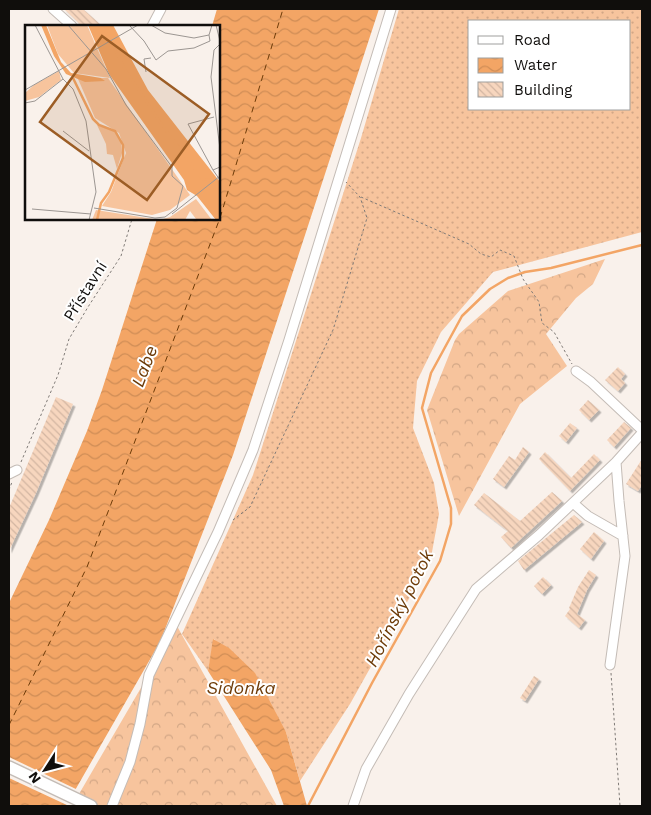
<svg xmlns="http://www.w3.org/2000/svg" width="651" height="815" viewBox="0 0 651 815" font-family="'Work Sans',sans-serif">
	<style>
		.grass { fill: url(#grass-dots); fill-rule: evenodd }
		.forest { fill: url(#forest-crowns) }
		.water { fill: url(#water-waves) }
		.pier { fill: #f9f1eb }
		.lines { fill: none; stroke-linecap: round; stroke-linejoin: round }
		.stream { stroke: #f3a565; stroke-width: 2.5 }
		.ferry { stroke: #6d3b08; stroke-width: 1; stroke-dasharray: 6 5; stroke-linecap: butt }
		.building { fill: url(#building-back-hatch); filter: url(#shadow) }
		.minor-casing { stroke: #c4bcb6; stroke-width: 11 }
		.major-casing { stroke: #c4bcb6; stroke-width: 14 }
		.path { stroke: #807b77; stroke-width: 1; stroke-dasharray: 2.5 2.5; stroke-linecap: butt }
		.minor { stroke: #fff; stroke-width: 9 }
		.major { stroke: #fff; stroke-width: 11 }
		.labels { text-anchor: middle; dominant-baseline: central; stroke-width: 4; stroke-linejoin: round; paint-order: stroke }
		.street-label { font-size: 16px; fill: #100e0c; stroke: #fff }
		.water-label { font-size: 18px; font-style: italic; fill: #6d3b08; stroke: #fff }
		.inset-river { fill: none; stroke: #f3a565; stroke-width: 2.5 }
		.inset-road { fill: none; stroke: #9c9692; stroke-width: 1 }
		.view { fill: #9c5d25; fill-opacity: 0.15; stroke: #9c5d25; stroke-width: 2.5 }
		.inset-edge { fill: none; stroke: #100e0c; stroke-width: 2.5 }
	</style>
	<defs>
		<pattern id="grass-dots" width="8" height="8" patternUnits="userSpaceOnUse" patternTransform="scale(1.25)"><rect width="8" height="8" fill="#f7c49d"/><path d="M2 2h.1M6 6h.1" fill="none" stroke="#d3a786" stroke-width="1.8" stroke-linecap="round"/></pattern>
		<pattern id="forest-crowns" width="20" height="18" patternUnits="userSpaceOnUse" patternTransform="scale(1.25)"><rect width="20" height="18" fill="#f7c49d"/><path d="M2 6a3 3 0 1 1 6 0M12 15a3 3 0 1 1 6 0" fill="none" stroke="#d3a786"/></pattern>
		<pattern id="water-waves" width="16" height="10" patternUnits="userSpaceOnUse" patternTransform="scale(1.25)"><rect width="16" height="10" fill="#f3a565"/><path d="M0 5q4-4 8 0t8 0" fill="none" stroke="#cf8d56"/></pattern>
		<pattern id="building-back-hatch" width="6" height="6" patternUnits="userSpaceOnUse" patternTransform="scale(1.25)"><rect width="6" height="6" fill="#f7d6be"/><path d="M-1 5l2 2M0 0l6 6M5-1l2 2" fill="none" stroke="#d3b6a2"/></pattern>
		<filter id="shadow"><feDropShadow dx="2.5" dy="2.5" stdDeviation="0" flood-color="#0004"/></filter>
	</defs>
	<rect width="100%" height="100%" fill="#f9f1eb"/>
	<path class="grass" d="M399,9h243v223l-149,40 -52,60 -24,49 -4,47 21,55 5,31 -7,38 -12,27 -70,125 -50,77 -14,-49 -72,-93 -6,32 -26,-37 71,-159 108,-337zM470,21h160v88h-160z"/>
	<path class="forest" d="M605,259l-12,25 -17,14 -30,36 21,32 -47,38 -61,112 -32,-106 28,-70 4,-6 49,-43z
		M177,626l100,180h-205z"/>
	<path class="water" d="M217,9h162l-146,446 -73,187 -94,164h-57v-203l40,-83 38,-89 15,-41 55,-171h62v-193h-7z
		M213,639l16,9 26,25 31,59 21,74h-23l-13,-36 -63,-99z"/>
	<path class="pier" d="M9,757l69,33 -9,16 -60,-28z"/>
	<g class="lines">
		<path class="stream" d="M308,806l64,-123 68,-122 11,-37v-16l-29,-100 9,-35 31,-57 28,-27 18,-11 17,-6 26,-4 91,-23"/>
		<path class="ferry" d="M9,725l78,-158 133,-349 63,-209"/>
	</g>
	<path class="building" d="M64,9h19l19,17h-20z
		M618,367l7,7 -4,5 4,4 -7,8 -13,-11z
		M56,397l17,7 -37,89 -27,58v-43z
		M588,400l11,10 -10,10 -10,-10z
		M624,422l7,6 -17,19 -7,-7z
		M570,423l7,5 -11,14 -7,-6z
		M523,447l6,5 -25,35 -11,-8 16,-23 6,4z
		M545,452l26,26 23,-24 6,6 -30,31 -31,-32z
		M642,459v26l-4,6 -12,-7z
		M552,492l10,9 -51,47 -10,-11 7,-6 -34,-26 10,-12 36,28z
		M574,515l8,7 -58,48 -6,-9z
		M594,532l10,9 -13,18 -11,-10z
		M589,570l7,5 -9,15 -10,24 8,6 -6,8 -14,-12 5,-7 -1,-1 9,-21z
		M543,577l8,8 -9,9 -8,-8z
		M534,676l5,3 -14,22 -5,-3z"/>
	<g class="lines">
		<defs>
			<path id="minor" d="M53,9l19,17
				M152,26l9,-17
				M576,371l15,11 51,48
				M9,474l8,-4
				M573,503l15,13 35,20
				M610,665l15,-109 -6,-55 -3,-39
				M112,806l18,-44 10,-38 9,-49 69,-143 35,-82 36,-110 102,-331
				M353,806l13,-37 43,-75 67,-105 63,-54 77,-73 26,-29"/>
			<path id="major" d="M9,767l82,39"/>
		</defs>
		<use href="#minor" class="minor-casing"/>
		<use href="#major" class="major-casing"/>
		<path class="path" d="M361,197l108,47 12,10 10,3 9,-7 14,6 9,23 16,23 3,21 12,9 18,32
			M21,462l37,-87 11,-36 19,-32 33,-51 11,-37
			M9,490l3,-8
			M233,520l17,-13 83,-177 34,-112 -7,-21 -14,-15
			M611,673l9,133"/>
		<use href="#minor" class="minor"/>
		<use href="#major" class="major"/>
	</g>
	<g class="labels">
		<g class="street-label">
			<text transform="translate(85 291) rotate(-58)">Přístavní</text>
		</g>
		<g class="water-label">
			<text transform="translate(144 366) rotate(-69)">Labe</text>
			<text transform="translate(399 608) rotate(-63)">Hořínský potok</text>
			<text x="241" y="687">Sidonka</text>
		</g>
	</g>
	<g transform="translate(25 25)">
		<rect width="195" height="195" fill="#f9f1eb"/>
		<path d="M34,46l2,9 -22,17 -14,4v-8l9,-8zM76,53h7l82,117 -20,15 -18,5 -50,-9 9,-14 15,-39 -7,-20 -24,-15 -17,-39 26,2z" fill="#f7c49d"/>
		<path d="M22,0h40l23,53 -36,-5 -16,-19zM72,100l17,6 7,11 1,11 -5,16 -4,-14 -6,-1 -1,-10zM171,174l16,21 -16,-1 -6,-8 -5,9h-93l4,-10 64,10 10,-3z" fill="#f7c49d"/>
		<path d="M16,0h5l15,37 10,11 30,5 4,3 -20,1 -19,-8 -12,-18zM63,0h25l35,65 72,92v38h-4l-19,-24 -10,-6 -3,-10 -75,-106z" fill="#f3a565"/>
		<path class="inset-river" d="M77,0l24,46 34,51 42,57 16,2M48,53l20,41 6,6 16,6 8,14v13l-14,34 -8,11 -4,17"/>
		<path class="inset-road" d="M10,0l28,54 10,10 13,32 10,71 -7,28M43,0l38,44 20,36 46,62v9l11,10 -6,22 -12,9 -10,1M104,0l15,16 12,19 12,-9 26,-3 16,-7 -1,-6M126,0l14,8 29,5 15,-3 3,-10M191,0l4,16M195,19l-6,6 -3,27 9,72M121,47l-2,-13 7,-1M0,65l113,-65M0,78l10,-2 28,-22M38,106l26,20M188,145l-25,-46 26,-7M195,155l-7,-10 7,-3M69,183l61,10M7,184l59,5M147,189l48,-38"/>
		<path class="view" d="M77,11l107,78 -62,86 -107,-78z"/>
		<rect width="195" height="195" class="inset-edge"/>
	</g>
	<rect width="651" height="815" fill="none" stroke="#100e0c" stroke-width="20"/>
	<rect x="468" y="20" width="162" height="90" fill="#ffffff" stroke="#9f9f9e"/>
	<rect x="478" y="36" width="25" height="8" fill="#ffffff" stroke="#9f9f9e"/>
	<text x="514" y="45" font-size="15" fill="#100e0c">Road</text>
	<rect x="478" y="58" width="25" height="15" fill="url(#water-waves)" stroke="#9f9f9e"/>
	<text x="514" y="70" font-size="15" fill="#100e0c">Water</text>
	<rect x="478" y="82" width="25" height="15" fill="url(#building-back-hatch)" stroke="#9f9f9e"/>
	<text x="514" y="95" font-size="15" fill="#100e0c">Building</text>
	<g transform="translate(45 770) rotate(234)" stroke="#ffffff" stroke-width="4" paint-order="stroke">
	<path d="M0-4L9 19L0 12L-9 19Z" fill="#100e0c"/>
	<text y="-8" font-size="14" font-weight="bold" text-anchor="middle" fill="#100e0c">N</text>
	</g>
</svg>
